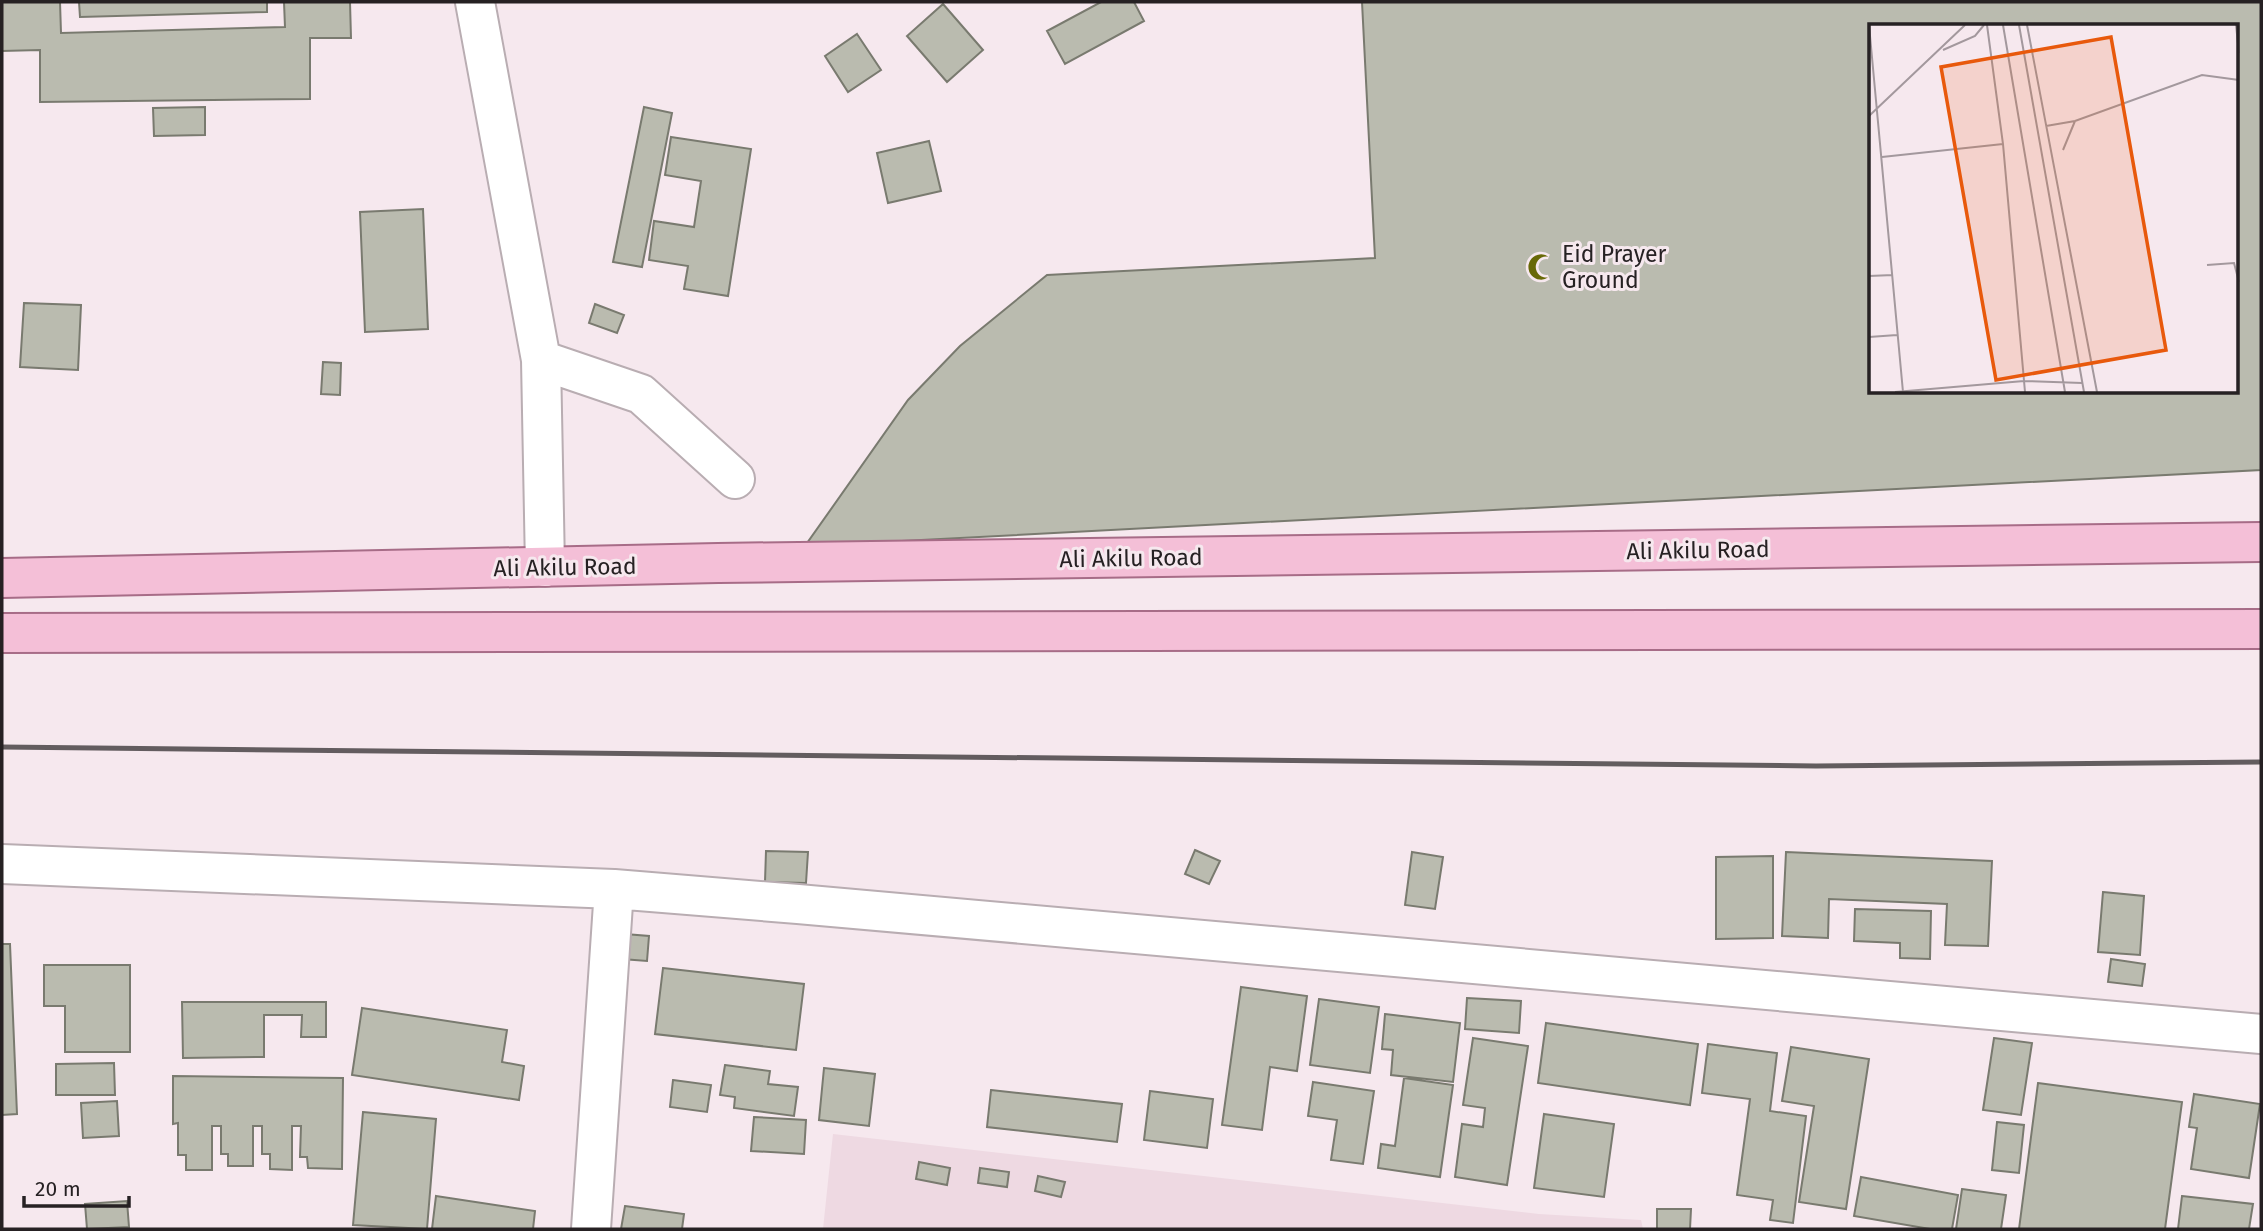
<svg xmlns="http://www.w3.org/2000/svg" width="2263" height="1231" font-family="'Fira Sans',sans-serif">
  <rect width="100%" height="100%" fill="#f6e8ee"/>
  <path fill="#eed9e2" d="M833,1134L1539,1214L1641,1220L1643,1229H823Z"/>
  <path fill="#babbaf" stroke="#797a6f" stroke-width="2" fill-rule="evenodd" d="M2,2H60L61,33L285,27L284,2H350L351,38H310V99L40,102V50L2,51Z
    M79,2H267V12L80,17Z
    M1101,2H1134L1144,21L1065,64L1047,31Z
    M1362,2H2261V470L805,546L908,400L960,346L1047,275L1375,258ZM1871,26H2237V392H1871Z
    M943,4L983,50L947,82L907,36Z
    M857,34L881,70L848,92L825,56Z
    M205,107V135L154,136L153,108Z
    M644,107L672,113L642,267L613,262Z
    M671,137L751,149L728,296L684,289L688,266L649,260L654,221L694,227L701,181L665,175Z
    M929,141L941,191L888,203L877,153Z
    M423,209L428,329L365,332L360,212Z
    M24,303L81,305L78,370L20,367Z
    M595,304L624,315L617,333L589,323Z
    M323,362L341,363L340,395L321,394Z
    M1195,850L1220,861L1209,884L1185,874Z
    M766,851L808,852L806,883L765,882Z
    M1412,852L1443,857L1435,909L1405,905Z
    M1786,852L1992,861L1988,946L1945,945L1947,904L1829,899L1828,938L1782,936Z
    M1773,856V938L1716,939V857Z
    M2103,892L2144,896L2140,955L2098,952Z
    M1855,909L1931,911L1930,959L1900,958V943L1854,941Z
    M625,934L649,936L647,961L622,959Z
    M2,944H10L17,1114L2,1115Z
    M2111,959L2145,964L2142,986L2108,982Z
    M44,965H130V1052H65V1006H44Z
    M663,968L804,984L796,1050L655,1034Z
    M1241,987L1307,996L1297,1071L1270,1067L1262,1130L1222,1125Z
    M1467,998L1521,1001L1519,1033L1465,1029Z
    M1319,999L1379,1007L1370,1073L1310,1065Z
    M182,1002H326V1037H301L302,1015H264V1057L183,1058Z
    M362,1008L507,1030L502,1062L524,1066L519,1100L352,1075Z
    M1385,1014L1460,1023L1453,1082L1391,1075L1393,1050L1382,1049Z
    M1546,1023L1698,1044L1690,1105L1538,1083Z
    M1473,1038L1528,1046L1507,1185L1455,1177L1462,1124L1483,1127L1485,1108L1463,1105Z
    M1994,1038L2032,1043L2021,1115L1983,1110Z
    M1708,1044L1777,1053L1770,1111L1806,1116L1793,1223L1770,1220L1773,1200L1737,1195L1750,1099L1702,1093Z
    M1791,1047L1869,1059L1846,1209L1799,1202L1814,1106L1782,1101Z
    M114,1063L115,1095H56V1064Z
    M725,1065L770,1071L768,1084L798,1087L794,1116L734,1108L735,1097L720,1095Z
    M824,1068L875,1074L869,1126L819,1120Z
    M173,1076L343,1078L342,1169L308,1168L307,1157H300L301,1126H292V1170L270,1169V1154H262V1126H253V1166H228V1154H221V1126H212V1170H186V1155H178V1123L173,1124Z
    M1404,1078L1453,1085L1440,1177L1378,1168L1381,1144L1395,1146Z
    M673,1080L711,1085L707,1112L670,1107Z
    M1313,1082L1374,1091L1363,1164L1331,1160L1337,1120L1308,1116Z
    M2038,1083L2182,1102L2165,1229H2019Z
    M991,1090L1122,1104L1117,1142L987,1127Z
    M1150,1091L1213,1099L1207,1148L1144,1140Z
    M2194,1094L2260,1104L2249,1178L2191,1169L2197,1128L2189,1127Z
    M117,1101L119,1136L83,1138L81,1103Z
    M363,1112L436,1119L427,1229L353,1225Z
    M1544,1114L1614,1124L1604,1197L1534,1188Z
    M754,1117L806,1120L804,1154L751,1151Z
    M1997,1122L2024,1125L2019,1173L1992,1170Z
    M919,1162L950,1168L947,1185L916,1179Z
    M980,1168L1009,1172L1007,1187L978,1183Z
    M1038,1176L1065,1182L1061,1197L1035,1191Z
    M1861,1177L1958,1195L1952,1229H1930L1854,1216Z
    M1962,1189L2006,1195L2001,1229H1956Z
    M436,1196L535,1211L533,1229H432Z
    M2182,1196L2253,1204L2249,1229H2178Z
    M127,1201L129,1227L87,1229L85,1204Z
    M625,1206L684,1214L682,1229H621Z
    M1657,1209H1691L1690,1229H1657Z"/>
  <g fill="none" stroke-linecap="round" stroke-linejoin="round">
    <defs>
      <path id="minor" d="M475,2L541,360L545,567
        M541,360L641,394L735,479
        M2,864L614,889L798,904L2261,1034
        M591,1229L614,889"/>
      <path id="major" d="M2,578L718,563L2261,542
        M2,633L2261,629"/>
    </defs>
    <use href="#minor" stroke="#b9adb2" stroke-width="42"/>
    <use href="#major" stroke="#a76c87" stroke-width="42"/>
    <use href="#minor" stroke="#fff" stroke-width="38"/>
    <use href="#major" stroke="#f4bfd7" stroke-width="38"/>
    <path stroke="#635c5f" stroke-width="5" d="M2,747L1816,766L2261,762"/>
  </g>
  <defs>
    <symbol id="mosque-bare" viewBox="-9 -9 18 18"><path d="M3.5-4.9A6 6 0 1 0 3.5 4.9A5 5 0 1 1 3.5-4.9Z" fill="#686907" stroke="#f6e8ee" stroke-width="2.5" paint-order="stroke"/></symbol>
  </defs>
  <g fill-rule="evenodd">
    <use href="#mosque-bare" x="1522" y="248" width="38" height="38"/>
  </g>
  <g text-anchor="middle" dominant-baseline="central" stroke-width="6" stroke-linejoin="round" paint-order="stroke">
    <g font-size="23" fill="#262123" stroke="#f6e8ee" text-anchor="start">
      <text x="1562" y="254">Eid Prayer<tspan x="1562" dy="26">Ground</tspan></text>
    </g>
    <g font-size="23" fill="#262123" stroke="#f6e8ee">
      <text transform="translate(1698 550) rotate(-1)">Ali Akilu Road</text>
      <text transform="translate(1131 558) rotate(-1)">Ali Akilu Road</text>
      <text transform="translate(565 567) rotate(-1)">Ali Akilu Road</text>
    </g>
  </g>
  <g transform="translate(1869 24)">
    <rect width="369" height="369" fill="#f6e8ee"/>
    <path fill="none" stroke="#a3989d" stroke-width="2" d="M0,1L34,368M118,1L134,120L156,368M134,1L196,368M150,1L215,368M158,1L228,368M367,1L370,29M74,26L106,12L115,1M0,92L96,1M177,102L206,97L333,51L370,56M194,126L206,97M13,133L134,120M338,241L365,239L370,258M0,252L24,251M0,313L28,311M26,368L155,357L213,359"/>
    <path fill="#e8590c" fill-opacity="0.15" stroke="#e8590c" stroke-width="3.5" d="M242,13L297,326L127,356L72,43Z"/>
    <rect width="369" height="369" fill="none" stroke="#262123" stroke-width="3.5"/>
  </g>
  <rect width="2263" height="1231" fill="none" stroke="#262123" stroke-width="7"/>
  <path d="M24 1196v10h105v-10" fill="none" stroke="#262123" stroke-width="3.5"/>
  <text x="35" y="1196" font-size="21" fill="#262123" stroke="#f6e8ee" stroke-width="5" paint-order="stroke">20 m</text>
</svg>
